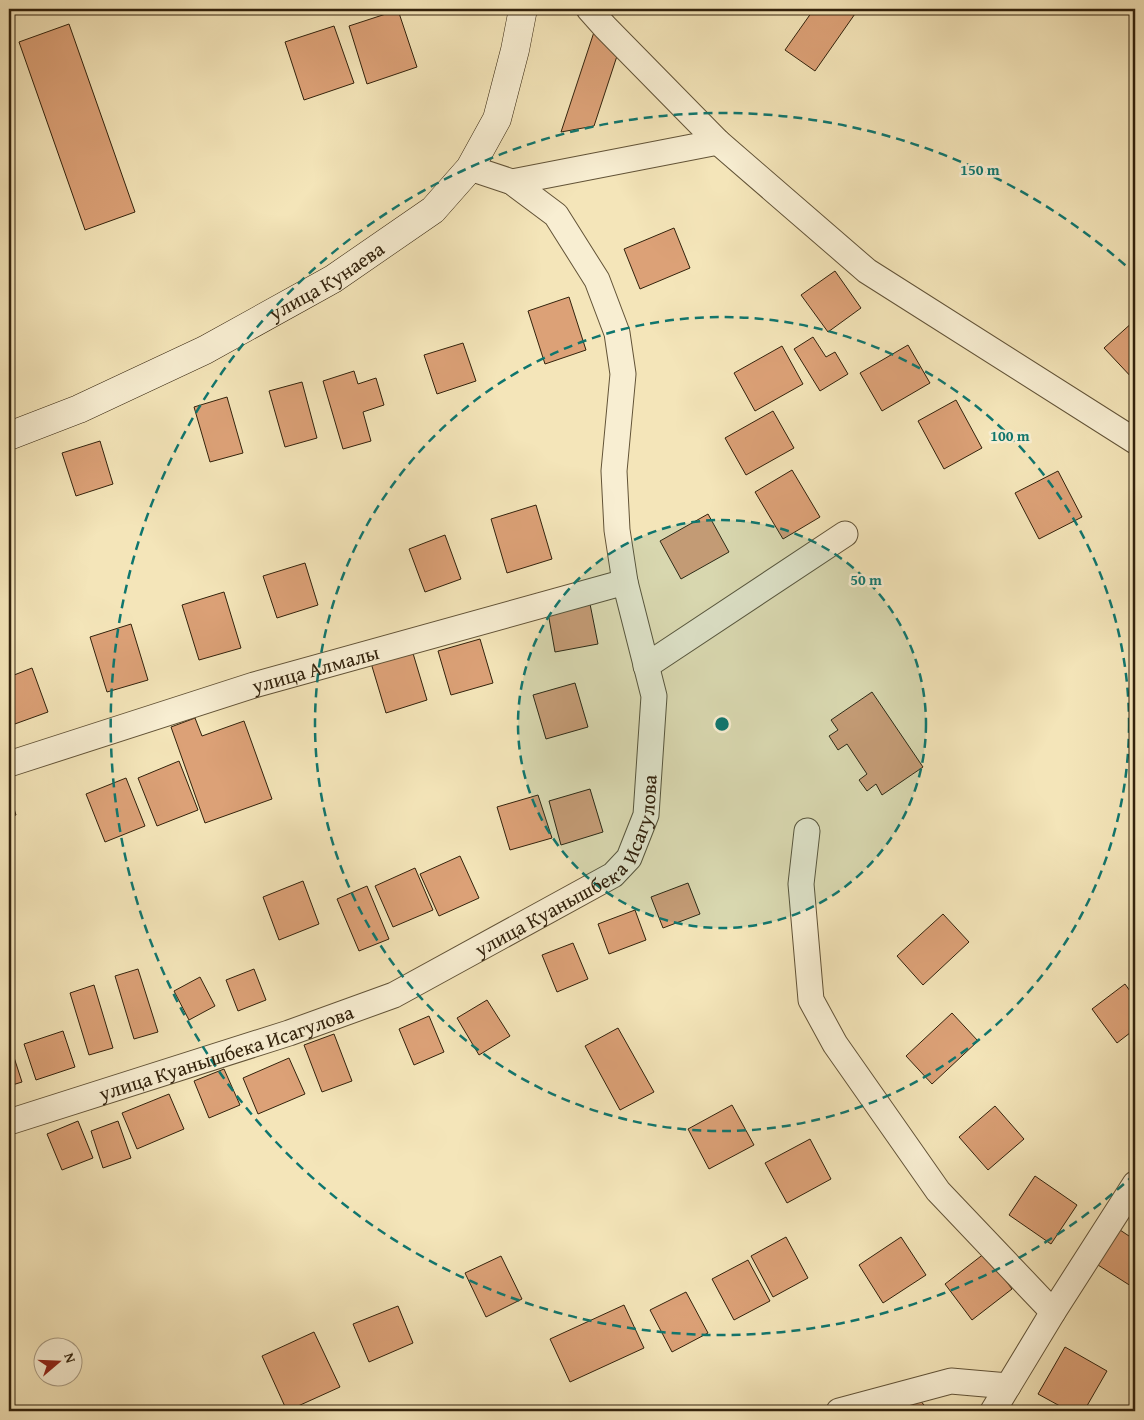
<svg xmlns="http://www.w3.org/2000/svg" width="1144" height="1420" font-family="'Gentium Book Plus',serif">
  <rect width="100%" height="100%" fill="#f4e5b9"/>
  <filter id="stains"><feTurbulence type="fractalNoise" baseFrequency=".004" numOctaves="4"/><feColorMatrix values="0 0 0 0 .2 0 0 0 0 .09 0 0 0 0 .02 0 0 0 .5 -.17"/></filter>
  <radialGradient id="worn" r=".72"><stop offset=".6" stop-color="#630" stop-opacity="0"/><stop offset="1" stop-color="#630" stop-opacity=".3"/></radialGradient>
  <path fill="#dca177" stroke="#32220c" d="M814,9H854L857,11L815,71L785,50Z
    M398,10L417,67L367,84L349,26Z
    M69,24L135,212L85,230L19,42Z
    M334,26L354,83L304,100L285,42Z
    M595,29L618,53L594,126L561,132Z
    M674,228L690,268L640,289L624,249Z
    M835,271L861,308L828,332L801,295Z
    M569,297L586,350L545,364L528,311Z
    M1134,321L1135,322V381L1104,348Z
    M813,337L826,357L835,352L848,374L820,391L794,349Z
    M463,343L476,381L437,394L424,355Z
    M908,345L930,383L882,411L860,373Z
    M782,346L803,384L755,411L734,373Z
    M354,371L358,384L376,378L384,405L363,412L371,441L343,449L323,381Z
    M302,382L317,438L285,447L269,391Z
    M227,397L243,453L210,462L194,407Z
    M956,400L982,448L944,469L918,421Z
    M773,411L794,448L746,475L725,438Z
    M100,441L113,484L76,496L62,453Z
    M792,470L820,517L783,539L755,492Z
    M1058,471L1082,517L1039,539L1015,493Z
    M536,505L552,559L507,573L491,519Z
    M708,514L729,552L681,579L660,541Z
    M445,535L461,579L425,592L409,549Z
    M305,563L318,605L277,618L263,576Z
    M224,592L241,648L199,660L182,605Z
    M589,599L598,644L555,652L547,607Z
    M131,624L148,680L107,692L90,637Z
    M480,639L493,683L451,695L438,651Z
    M412,650L427,700L386,713L371,663Z
    M32,668L48,712L12,725L9,716V677Z
    M575,683L588,727L546,739L533,695Z
    M872,692L923,767L882,795L876,784L867,791L859,780L867,774L847,744L838,750L829,736L838,730L831,720Z
    M195,718L202,736L244,721L272,799L205,823L171,727Z
    M179,761L198,810L157,826L138,778Z
    M126,778L145,826L105,842L86,794Z
    M590,789L603,832L561,845L549,801Z
    M9,793L16,815L9,817Z
    M538,795L552,838L510,850L497,807Z
    M460,856L479,898L439,916L420,874Z
    M415,868L433,910L393,927L375,886Z
    M303,881L319,924L279,940L263,897Z
    M688,883L700,914L663,928L651,897Z
    M367,886L389,939L359,951L337,899Z
    M635,910L646,940L609,954L598,924Z
    M943,914L969,942L923,985L897,956Z
    M573,943L588,979L557,992L542,955Z
    M138,969L158,1032L134,1039L115,976Z
    M254,969L266,1000L238,1011L226,980Z
    M200,977L215,1006L189,1020L174,991Z
    M1125,984L1135,998V1029L1117,1043L1092,1009Z
    M94,985L113,1048L89,1055L70,993Z
    M487,1000L510,1036L479,1055L457,1018Z
    M952,1013L978,1041L932,1084L906,1056Z
    M429,1016L444,1052L414,1065L399,1029Z
    M618,1028L654,1092L620,1110L585,1046Z
    M63,1031L75,1067L36,1080L24,1044Z
    M334,1034L352,1081L322,1092L304,1045Z
    M10,1045L22,1082L9,1086V1046Z
    M289,1058L305,1094L258,1114L243,1078Z
    M224,1069L240,1105L209,1118L194,1081Z
    M169,1094L184,1129L137,1149L122,1113Z
    M732,1105L754,1145L709,1169L688,1129Z
    M995,1106L1024,1139L988,1170L959,1137Z
    M78,1121L93,1158L62,1170L47,1134Z
    M118,1121L131,1158L103,1168L91,1131Z
    M810,1139L831,1179L787,1203L765,1163Z
    M1035,1176L1077,1205L1051,1244L1009,1215Z
    M1120,1230L1135,1240L1134,1288L1098,1265Z
    M786,1237L808,1278L773,1297L751,1256Z
    M901,1237L926,1275L883,1303L859,1265Z
    M985,1253L1012,1289L972,1320L945,1284Z
    M501,1256L522,1299L486,1317L465,1273Z
    M748,1260L770,1301L734,1320L712,1279Z
    M686,1292L708,1333L672,1352L650,1310Z
    M624,1305L644,1348L570,1382L550,1339Z
    M398,1306L413,1343L369,1362L353,1324Z
    M314,1332L340,1387L287,1411L262,1356Z
    M1065,1347L1107,1371L1084,1411H1069L1038,1394Z
    M914,1393L929,1411H892Z"/>
  <g fill="none" stroke-linecap="round" stroke-linejoin="round">
    <defs>
      <g id="street">
        <path d="M589,9L605,27L718,142L867,271L1135,441"/>
        <path d="M512,182L718,142"/>
        <path d="M646,666L845,534"/>
        <path id="s1" d="M9,764L254,685L625,582"/>
        <path d="M807,831L801,884L811,1000L835,1044L938,1191L1053,1312"/>
        <path id="s2" d="M9,1122L289,1033L394,995L613,875L629,858L646,815L654,696L625,582L617,530L614,471L623,374L617,333L597,280L556,215L512,182L470,168"/>
        <path d="M839,1411L951,1381L1008,1386"/>
        <path d="M993,1411L1053,1312L1135,1184"/>
      </g>
      <g id="secondary">
        <path id="s3" d="M9,436L79,409L205,350L333,279L433,210L470,168L497,119L515,50L523,9"/>
      </g>
    </defs>
    <use href="#street" stroke="#625337" stroke-width="27"/>
    <use href="#secondary" stroke="#32220c" stroke-width="29"/>
    <use href="#street" stroke="#f8eed2" stroke-width="25"/>
    <use href="#secondary" stroke="#f8eed2" stroke-width="28"/>
  </g>
  <circle cx="722" cy="724" r="204" fill="#0f766e" fill-opacity=".12"/>
  <g fill="none" stroke="#0f766e" stroke-width="2.5" stroke-dasharray="9 6">
    <circle cx="722" cy="724" r="204"/>
    <circle cx="722" cy="724" r="407"/>
    <path d="M1135 1174A611 611 0 1 1 1135 274"/>
  </g>
  <g text-anchor="middle" dominant-baseline="central" stroke-width="5" stroke-linejoin="round" paint-order="stroke">
    <g font-size="20" fill="#32220c" stroke="#f8eed2">
      <text stroke="none"><textPath href="#s3" startOffset="354">улица Кунаева</textPath></text>
      <text stroke="none"><textPath href="#s1" startOffset="321">улица Алмалы</textPath></text>
      <text stroke="none"><textPath href="#s2" startOffset="632">улица Куанышбека Исагулова</textPath></text>
      <text stroke="none"><textPath href="#s2" startOffset="228">улица Куанышбека Исагулова</textPath></text>
    </g>
  </g>
  <circle cx="722" cy="724" r="8" fill="#0f766e" stroke="#f8eed2" stroke-width="2.5"/>
  <g font-size="15" text-anchor="middle" font-weight="bold" fill="#0f766e" stroke="#f8eed2" stroke-width="5" stroke-linejoin="round" paint-order="stroke">
    <text x="980" y="175">150 m</text>
    <text x="1010" y="441">100 m</text>
    <text x="866" y="585">50 m</text>
  </g>
  <rect width="1144" height="1420" fill="none" stroke="#f4e5b9" stroke-width="30"/>
  <rect x="10" y="10" width="1124" height="1400" fill="none" stroke="#32220c" stroke-width="2.5"/>
  <rect x="15" y="15" width="1114" height="1390" fill="none" stroke="#32220c"/>
  <g transform="translate(58 1362) rotate(71)"><circle r="24" fill="#f8eed2" stroke="#a99c83"/>
  <path d="M0-4L9 19L0 12L-9 19Z" fill="#8f2418"/>
  <text y="-8" font-size="14" font-weight="bold" text-anchor="middle" fill="#32220c">N</text>
  </g>
  <rect width="100%" height="100%" filter="url(#stains)"/>
  <rect width="100%" height="100%" fill="url(#worn)"/>
</svg>
